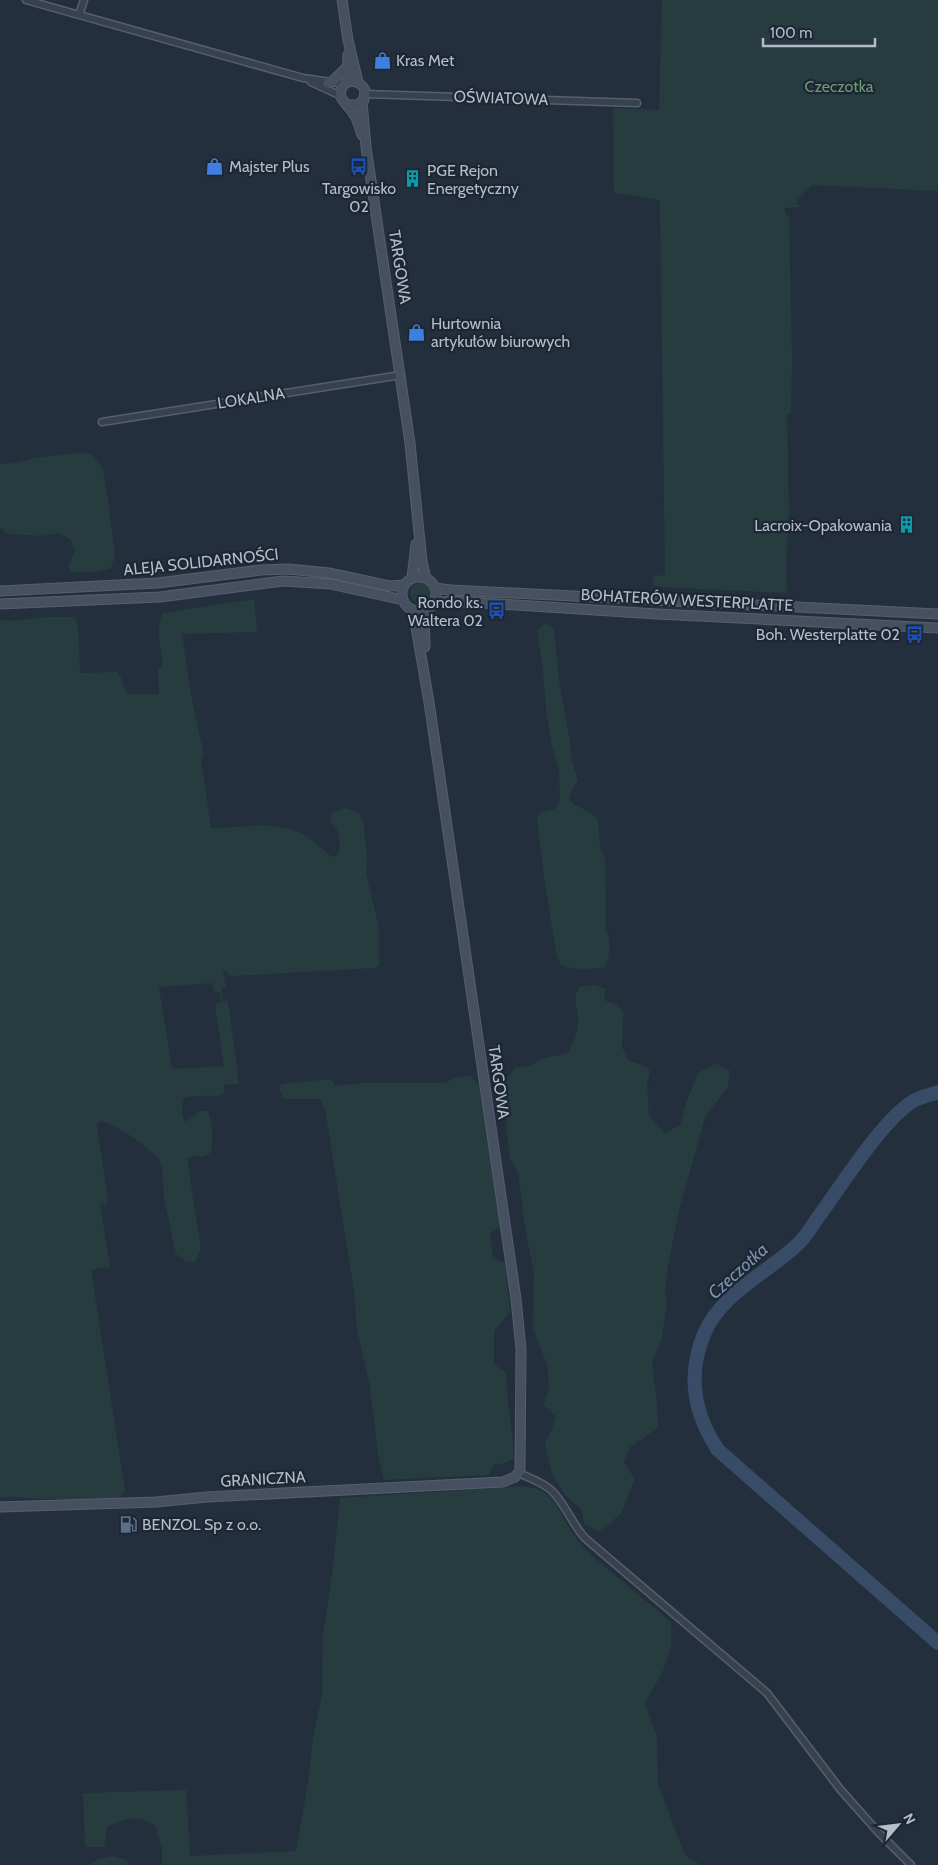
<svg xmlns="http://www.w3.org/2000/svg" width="938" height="1865" font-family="Cabin,sans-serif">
  <rect width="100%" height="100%" fill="#242f3e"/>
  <path fill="#263c3f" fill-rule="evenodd" d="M662,0H938V191L812,185L797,200V204L803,207L785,208V213L789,217L792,358L791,413L787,414L789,511L786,566L787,593L659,587L653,586V576L665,575L660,200L614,193L613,108L659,110Z
    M76,453L90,454L102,466L106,487L115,555L111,568L96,572H71L68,567L75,551L70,539L58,533L42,536L8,534L0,528V464L15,463L35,458Z
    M410 593a10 10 0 1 1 20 0a10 10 0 1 1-20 0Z
    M254,599L257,632L182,634L191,695L204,756L201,760L211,828C244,828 278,819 308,837C317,843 324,852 333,857L339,854C340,842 341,831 331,823V813L345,808L358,812L363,821L367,858L366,873L379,928V965L374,968L232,976L223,970L226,987L221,988L223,1001H228L239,1084L223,1085L225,1090L222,1095C209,1097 197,1094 184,1098C182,1107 180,1115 186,1122L199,1111H208C213,1125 213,1138 211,1152L205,1157L192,1156L187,1159L201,1249L195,1262H186L176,1254L164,1198L162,1169L159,1158L134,1138L113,1125L100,1121L97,1125L108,1201L105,1205L100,1203L110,1267L91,1270L125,1490L119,1498L85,1500L0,1497V619L15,621L45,617H75L78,627L80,673L117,672C124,679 122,688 128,694H159L158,669L162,666L163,661C160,644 155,629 163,613ZM212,983L213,991L220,993L221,1001L215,1005L224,1066L172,1069L159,987Z
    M546,623L554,629L559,681L570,742L572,762L578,780L573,788L569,798L574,805L588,811L598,819L600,847L605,860L606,930C612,943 610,954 605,967C591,969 573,971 560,964L556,952L544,877L537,818L542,812L555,809L560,800L559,771L551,741L546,709L543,670L537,630Z
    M595,985L606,989L604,1000L617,1005L623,1011L622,1047L628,1060L645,1066L650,1071L647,1085L649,1116L665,1133L680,1125L686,1103L698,1073L716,1063L730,1071L728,1086L705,1117L679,1211L668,1265L665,1292L667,1302L662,1337L652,1364L657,1402L658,1428L629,1448L624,1463L635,1479L622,1512L601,1532L585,1525L581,1509L565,1495L552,1474L545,1444L553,1426L556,1416L543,1405L549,1390L548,1367L533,1328L534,1273L526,1233L518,1172L510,1158L507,1133L505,1081L515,1068L531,1066L542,1059L568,1053C574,1042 579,1031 578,1018C578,1002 571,1006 579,987Z
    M471,1076L479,1086L500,1226L490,1234L493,1258L505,1263L510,1312L494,1331V1364L506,1373C507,1402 512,1429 514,1458L505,1463L494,1465L489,1475L384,1480L378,1454L370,1386L357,1330L354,1291L326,1115L321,1099H284L279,1090L281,1084L331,1079L335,1086L364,1083H444L458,1077Z
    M525,1486C558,1492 557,1511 574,1535C587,1553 604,1566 621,1580C638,1594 654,1608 671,1622V1647L663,1671L645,1703L657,1737L658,1784L685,1855L701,1865H162V1849L155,1825C136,1815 125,1818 107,1827L104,1847H85L83,1793L186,1790L190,1856L296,1851L308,1783L313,1738L322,1694L323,1636L332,1575L340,1498Z
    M113,1856L125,1859L130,1865H89L98,1859Z"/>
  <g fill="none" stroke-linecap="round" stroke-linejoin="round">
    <path stroke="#394c67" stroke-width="14" d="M938,1092C930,1095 920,1097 913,1101C881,1122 843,1183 819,1216C813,1224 807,1235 799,1243C768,1273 721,1293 704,1334C687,1375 694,1414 718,1450L938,1643"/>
    <defs>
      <path id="street" d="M26,0L303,78L345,84
        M79,15L84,0
        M311,82L341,96
        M365,94L637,103
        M102,422L401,375
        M519,1473C529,1478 542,1482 551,1490C566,1504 572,1525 586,1539L767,1693L840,1789L878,1832L911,1865"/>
      <path id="secondary" d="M342,0L348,40L358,82
        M328,83L333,81L348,66
        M347,83L348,55
        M362,102L366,147L410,443L422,562L426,578
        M348,105H357L364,100L365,90C360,80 345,77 341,90C338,100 349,105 353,113C358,119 359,127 362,135
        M402 594a17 17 0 1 1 34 0a17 17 0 1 1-34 0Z
        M412,578L416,544
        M435,588L451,590L938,614
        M0,591L158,583L261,570L288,569L329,573L389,586L404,585
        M434,603L451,601L657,614L938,628
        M0,604L160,597L283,581L330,584L403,600
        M424,611L425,647
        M0,1507L156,1502L207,1497L503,1482L515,1477L520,1471L521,1349L516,1299L429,702L413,610"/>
    </defs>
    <use href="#street" stroke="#565f6c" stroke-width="9"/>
    <use href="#secondary" stroke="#565f6c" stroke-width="11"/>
    <use href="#street" stroke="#38414e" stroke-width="6"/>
    <use href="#secondary" stroke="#465061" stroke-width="9"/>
  </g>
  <defs>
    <symbol id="shop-bare" viewBox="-9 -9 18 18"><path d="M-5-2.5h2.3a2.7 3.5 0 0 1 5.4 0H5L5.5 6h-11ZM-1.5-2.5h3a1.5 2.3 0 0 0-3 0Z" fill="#3f7fe0" stroke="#1d2633" stroke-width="2.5" paint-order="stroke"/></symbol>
    <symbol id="bus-bare" viewBox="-9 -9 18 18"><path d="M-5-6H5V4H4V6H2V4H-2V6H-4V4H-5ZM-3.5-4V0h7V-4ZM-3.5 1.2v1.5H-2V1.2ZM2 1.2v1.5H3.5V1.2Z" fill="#1a4fb4" stroke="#1d2633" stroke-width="2.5" paint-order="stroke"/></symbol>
    <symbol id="building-bare" viewBox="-9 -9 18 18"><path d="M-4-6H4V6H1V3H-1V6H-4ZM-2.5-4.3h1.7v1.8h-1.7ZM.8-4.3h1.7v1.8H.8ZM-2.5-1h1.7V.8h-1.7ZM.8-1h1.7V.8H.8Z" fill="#0f9aa8" stroke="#1d2633" stroke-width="2.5" paint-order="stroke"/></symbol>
    <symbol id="fuel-bare" viewBox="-9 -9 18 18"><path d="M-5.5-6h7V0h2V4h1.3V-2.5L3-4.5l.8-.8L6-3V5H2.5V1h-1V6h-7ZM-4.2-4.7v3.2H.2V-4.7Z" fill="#5c6f8a" stroke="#1d2633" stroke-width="2.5" paint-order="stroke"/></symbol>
  </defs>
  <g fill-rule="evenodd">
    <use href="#shop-bare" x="370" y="48" width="25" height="25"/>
    <use href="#shop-bare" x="202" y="154" width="25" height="25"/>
    <use href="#bus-bare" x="346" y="154" width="25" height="25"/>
    <use href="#building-bare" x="400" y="166" width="25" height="25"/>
    <use href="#shop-bare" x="404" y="320" width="25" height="25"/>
    <use href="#building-bare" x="894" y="512" width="25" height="25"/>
    <use href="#bus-bare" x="484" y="598" width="25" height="25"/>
    <use href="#bus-bare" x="902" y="622" width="25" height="25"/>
    <use href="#fuel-bare" x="116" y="1512" width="25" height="25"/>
  </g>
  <g text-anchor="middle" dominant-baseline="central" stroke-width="4.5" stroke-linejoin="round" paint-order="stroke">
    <g font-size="16" fill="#b4bcc9" stroke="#1d2633" text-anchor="start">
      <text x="396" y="60">Kras Met</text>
      <text x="229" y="166">Majster Plus</text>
      <text x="427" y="170">PGE Rejon<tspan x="427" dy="18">Energetyczny</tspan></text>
      <text x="359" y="188" text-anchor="middle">Targowisko<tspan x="359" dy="18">02</tspan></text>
      <text x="431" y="323">Hurtownia<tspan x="431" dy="18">artykułów biurowych</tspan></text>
      <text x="892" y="525" text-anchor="end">Lacroix-Opakowania</text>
      <text x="483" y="602" text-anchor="end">Rondo ks.<tspan x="483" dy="18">Waltera 02</tspan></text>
      <text x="900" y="634" text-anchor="end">Boh. Westerplatte 02</text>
      <text x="142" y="1524">BENZOL Sp z o.o.</text>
    </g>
    <g font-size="16" fill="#6b9a76" stroke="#1d2633">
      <text x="839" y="86">Czeczotka</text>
    </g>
    <g font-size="16" fill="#b4bcc9" stroke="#1d2633">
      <text transform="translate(501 98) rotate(2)">OŚWIATOWA</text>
      <text transform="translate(400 267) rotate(81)">TARGOWA</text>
      <text transform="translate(251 398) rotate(-9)">LOKALNA</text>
      <text transform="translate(201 562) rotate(-6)">ALEJA SOLIDARNOŚCI</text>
      <text transform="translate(687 600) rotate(3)">BOHATERÓW WESTERPLATTE</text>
      <text transform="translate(499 1082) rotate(82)">TARGOWA</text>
      <text transform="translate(263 1479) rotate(-3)">GRANICZNA</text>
    </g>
    <g font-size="18" font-style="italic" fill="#7c92b1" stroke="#1d2633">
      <text transform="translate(738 1271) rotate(-42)">Czeczotka</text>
    </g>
  </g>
  <g transform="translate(898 1825) rotate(62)" stroke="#1d2633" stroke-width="4" paint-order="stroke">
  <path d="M0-4L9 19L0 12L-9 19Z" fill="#b4bcc9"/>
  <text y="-8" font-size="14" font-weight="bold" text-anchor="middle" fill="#b4bcc9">N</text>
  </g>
  <path d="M763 38v8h112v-8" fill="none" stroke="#b4bcc9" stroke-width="2.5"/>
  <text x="770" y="38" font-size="15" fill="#b4bcc9" stroke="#1d2633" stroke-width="4" paint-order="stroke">100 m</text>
</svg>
